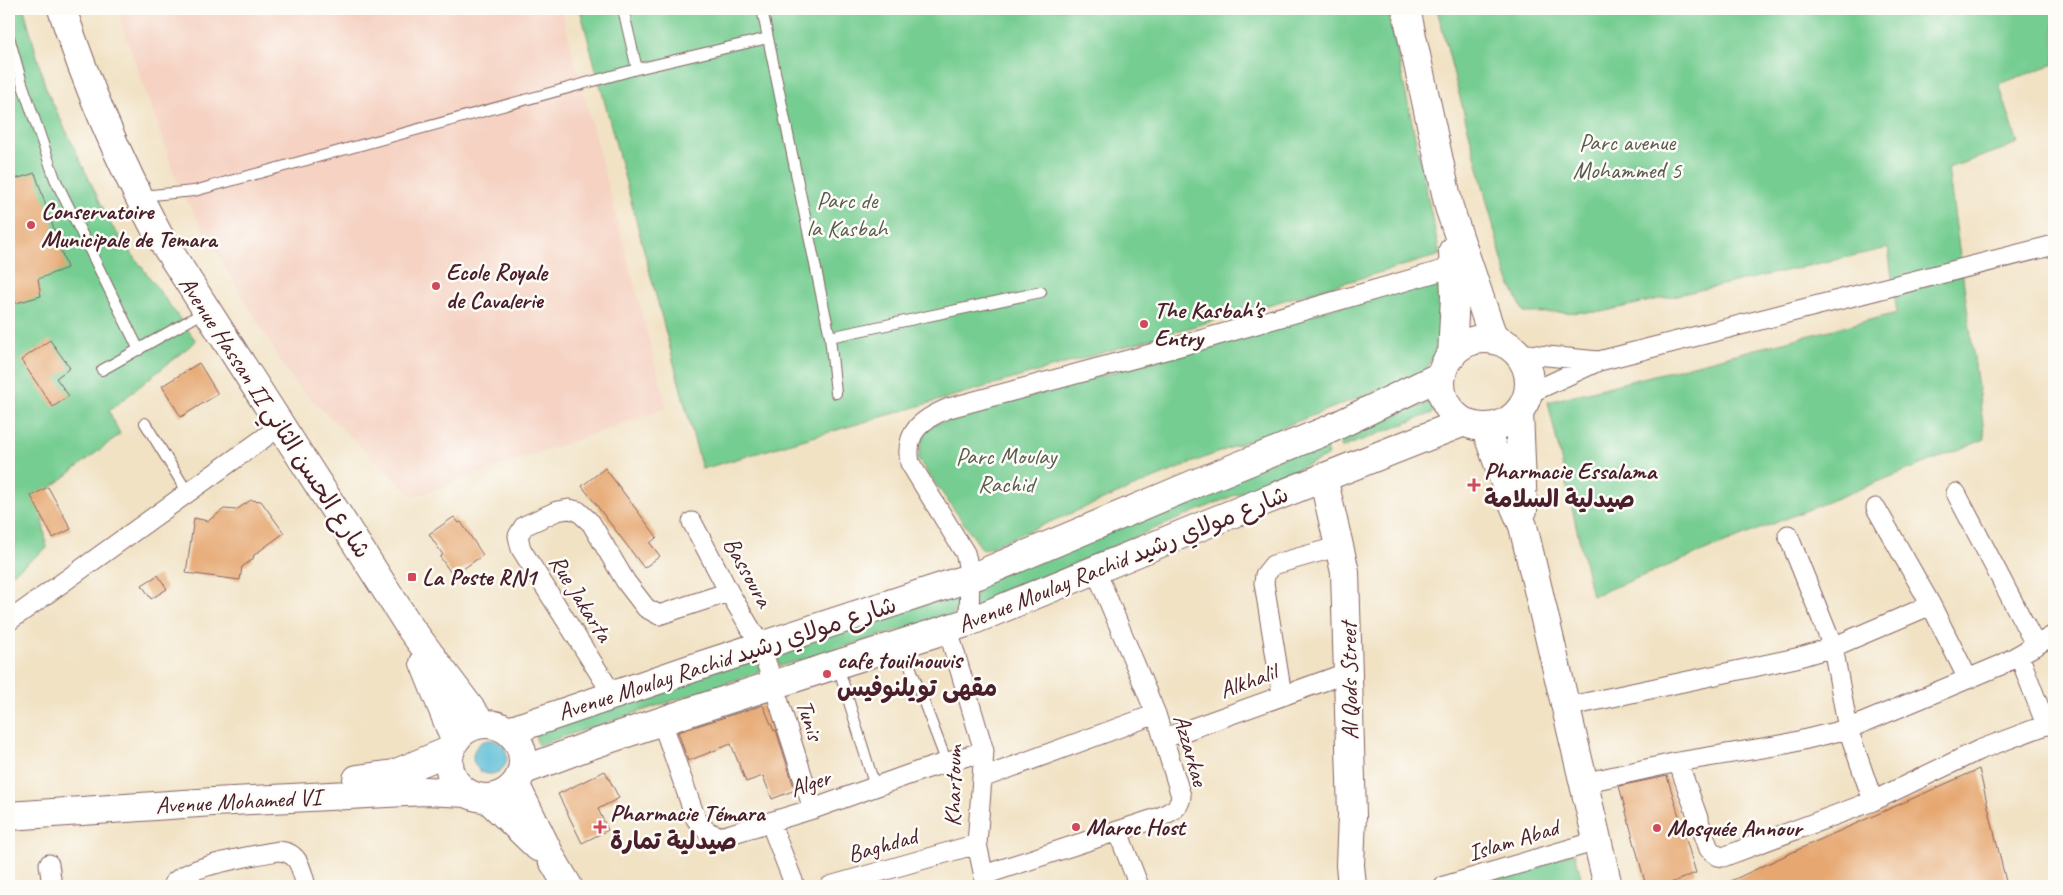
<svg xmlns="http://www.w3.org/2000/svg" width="2063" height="895" font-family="Caveat,'Playpen Sans Arabic',sans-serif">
  <rect width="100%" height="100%" fill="#fdfcf7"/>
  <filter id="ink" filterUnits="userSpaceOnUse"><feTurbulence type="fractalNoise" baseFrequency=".02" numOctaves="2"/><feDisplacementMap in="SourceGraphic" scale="10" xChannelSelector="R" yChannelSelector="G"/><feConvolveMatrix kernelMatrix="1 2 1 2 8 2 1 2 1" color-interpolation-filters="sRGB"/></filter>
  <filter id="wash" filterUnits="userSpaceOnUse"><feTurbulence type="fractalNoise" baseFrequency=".0096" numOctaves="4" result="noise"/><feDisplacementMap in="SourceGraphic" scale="20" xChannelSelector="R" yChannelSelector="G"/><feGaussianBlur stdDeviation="1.12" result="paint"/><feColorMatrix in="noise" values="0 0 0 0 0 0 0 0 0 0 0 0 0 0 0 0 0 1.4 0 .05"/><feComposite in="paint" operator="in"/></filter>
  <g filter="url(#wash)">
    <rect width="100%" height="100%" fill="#f1e2c4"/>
    <path fill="#f5d2c2" d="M117,9H561L667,408L414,497L293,382L180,190Z"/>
    <path fill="#76cd92" stroke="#60765e" d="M9,9H24L46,89L111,225L196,341L109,411L120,434L39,497L47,548L9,576Z
      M580,9H1388L1440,255L702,469Z
      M1437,9H2054V64L1999,84L2018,144L1948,168L1985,439L1592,596L1548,402L1897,313L1888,248L1601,312L1524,313L1506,275Z
      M1447,275L1451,327L1424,372L1191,463L983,550L918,459L925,427Z
      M1433,402L1435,412L1341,448V432Z
      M1324,440L1328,456L1099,552L974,610L977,584Z
      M958,594L957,613L780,666L775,650Z
      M756,654L760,672L538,745L533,728Z
      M1575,853L1583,886H1467Z"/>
    <path fill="#57bbd5" stroke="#506d80" d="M473 757a17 17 0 1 1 34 0a17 17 0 1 1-34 0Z"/>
    <g id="blocks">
      <path fill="#e6a771" d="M35,173L67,268L38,279L41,296L9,305V181Z
        M50,340L70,368L56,378L69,396L53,407L21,360Z
        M199,363L218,394L181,417L162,386Z
        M605,468L657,537L650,543L660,556L644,568L582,486Z
        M48,487L71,529L53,538L31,496Z
        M251,500L261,501L284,533L254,555L253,559L242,567L240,580L186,573L194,518L208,521L224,509L236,510Z
        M454,517L459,523L461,522L483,555L453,576L440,557L443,555L429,534Z
        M158,575L167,589L151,599L142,585Z
        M763,705L774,731L776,730L795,790L772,799L763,776L746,782L731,744L688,761L678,732Z
        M1979,769L2007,886H1720L1808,845Z
        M605,771L619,798L598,809L608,830L582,843L558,794Z
        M1667,776L1696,873L1663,886H1646L1619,786Z"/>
    </g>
  </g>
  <g filter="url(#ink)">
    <use href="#blocks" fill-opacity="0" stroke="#846361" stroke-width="1"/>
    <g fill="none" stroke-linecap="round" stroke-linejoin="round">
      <defs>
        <path id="lane" d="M623,9L637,69
          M762,9L830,337L836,393
          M9,37L22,83L55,179L139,350
          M141,196L194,191L637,69L768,38
          M830,337L1041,292
          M102,370L206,311
          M145,423L188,493
          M902,645L947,763
          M838,666L875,787"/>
        <path id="street" d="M1517,353L1598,361
          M1528,394L1599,361L2054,245
          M1956,493L2036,646
          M1876,508L1931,605L1968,679
          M692,522L729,592L761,646L813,809
          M1788,535L1833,647L1848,729L1873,801
          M9,621L282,425
          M969,622C969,599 972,575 965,553L910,463C904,432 922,419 949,408L1180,346L1454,267
          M948,630L984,751L977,844L986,886
          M2019,655L2046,725
          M613,695L521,549L518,536L524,526L557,511L569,509L578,511L591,523L626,582L646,608L659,615L729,592
          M1282,695L1264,583L1265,575L1273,565L1340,546
          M1566,707L1796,658L1833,647L1931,605
          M662,722L696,819C704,830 711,836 724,836L813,809L919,771L984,751
          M1165,738L1349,672
          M1678,762L1709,849L1718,856L1723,857L1873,801L1979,750L2054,722
          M982,778L1156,714
          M1583,783L1678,762L1786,744L1848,729L2001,665L2054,635
          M770,822L795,886
          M1118,832L1139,886
          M49,864L52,886
          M984,875L1160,817C1170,812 1180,809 1181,796L1156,714L1096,571
          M172,886C180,867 256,855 278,851C299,852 301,868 306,886
          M830,886L977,844
          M1444,886L1597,841"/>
        <path id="secondary" d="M1406,9L1449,207L1494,340
          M1441 383a44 44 0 1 1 88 0a44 44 0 1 1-88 0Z
          M1452,355L1455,296L1453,251
          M1519,412L1523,510
          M1485,427L1508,491L1523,526L1608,886
          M1323,477L1345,572L1352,815L1350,865L1352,886
          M509,731L690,669L978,575L1199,482L1328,430L1442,375
          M522,771L588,746L695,710L969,622L1214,521L1464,422"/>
        <path id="primary" d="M62,9C87,86 120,162 158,234L411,629L482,724
          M424,663L455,740
          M449 761a37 37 0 1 1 74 0a37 37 0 1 1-74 0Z
          M357,779L394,774L451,750
          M515,784L552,859L568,886
          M487,798L538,847
          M9,816L213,802L425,791L467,793"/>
      </defs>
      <use href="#lane" stroke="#846361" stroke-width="12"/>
      <use href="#street" stroke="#846361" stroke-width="21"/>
      <use href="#secondary" stroke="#846361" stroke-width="30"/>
      <use href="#primary" stroke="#846361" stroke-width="30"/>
      <use href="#lane" stroke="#fff" stroke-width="10"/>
      <use href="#street" stroke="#fff" stroke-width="19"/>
      <use href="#secondary" stroke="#fff" stroke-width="28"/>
      <use href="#primary" stroke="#fff" stroke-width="28"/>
    </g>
  </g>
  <g fill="#d1495b" stroke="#fdfcf7" stroke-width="2">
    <circle cx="31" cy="225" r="5"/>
    <circle cx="436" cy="286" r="5"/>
    <circle cx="1144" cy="324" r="5"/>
    <path d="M1471.5 477.5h5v5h5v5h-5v5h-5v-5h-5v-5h5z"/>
    <rect x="407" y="572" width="10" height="10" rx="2.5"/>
    <circle cx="827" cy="674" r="5"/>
    <path d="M597.5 819.5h5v5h5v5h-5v5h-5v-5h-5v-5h5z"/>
    <circle cx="1076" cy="827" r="5"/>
    <circle cx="1657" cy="828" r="5"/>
  </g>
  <g text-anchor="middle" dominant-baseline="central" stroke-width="5" stroke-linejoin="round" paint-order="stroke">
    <g font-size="24" fill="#595c4f" stroke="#fdfcf7">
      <text x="1627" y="142">Parc avenue<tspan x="1627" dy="28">Mohammed 5</tspan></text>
      <text x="847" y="200">Parc de<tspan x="847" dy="28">la Kasbah</tspan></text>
      <text x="1006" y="456">Parc Moulay<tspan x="1006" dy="28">Rachid</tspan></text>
    </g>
    <g font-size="24" font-weight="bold" fill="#4a1f2b" stroke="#fdfcf7" text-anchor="start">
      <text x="41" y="211">Conservatoire<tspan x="41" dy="28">Municipale de Temara</tspan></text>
      <text x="446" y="272">Ecole Royale<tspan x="446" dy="28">de Cavalerie</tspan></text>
      <text x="1154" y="310">The Kasbah's<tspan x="1154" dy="28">Entry</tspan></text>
      <text x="1484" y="471">Pharmacie Essalama<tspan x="1484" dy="28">صيدلية السلامة</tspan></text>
      <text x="422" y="577">La Poste RN1</text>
      <text x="837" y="660">cafe touilnouvis<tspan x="837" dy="28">مقهى تويلنوفيس</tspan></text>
      <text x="610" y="813">Pharmacie Témara<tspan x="610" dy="28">صيدلية تمارة</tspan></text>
      <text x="1086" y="827">Maroc Host</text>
      <text x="1667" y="828">Mosquée Annour</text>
    </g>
    <g font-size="24" fill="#4a1f2b" stroke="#fdfcf7">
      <text transform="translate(275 417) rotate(57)">Avenue Hassan II شارع الحسن الثاني</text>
      <text transform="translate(1123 559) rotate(-22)">Avenue Moulay Rachid شارع مولاي رشيد</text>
      <text transform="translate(748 572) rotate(61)">Bassoura</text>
      <text transform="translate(581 598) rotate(58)">Rue Jakarta</text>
      <text transform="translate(727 658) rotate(-18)">Avenue Moulay Rachid شارع مولاي رشيد</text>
      <text transform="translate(1248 681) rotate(-20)">Alkhalil</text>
      <text transform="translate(1349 681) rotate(-91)">Al Qods Street</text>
      <text transform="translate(810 720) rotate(72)">Tunis</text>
      <text transform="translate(1191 750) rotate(74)">Azzarkae</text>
      <text transform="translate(810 783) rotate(-19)">Alger</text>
      <text transform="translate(953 786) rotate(-89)">Khartoum</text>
      <text transform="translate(238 801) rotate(-3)">Avenue Mohamed VI</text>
      <text transform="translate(1513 840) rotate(-17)">Islam Abad</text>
      <text transform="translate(882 845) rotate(-16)">Baghdad</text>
    </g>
  </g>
  <rect width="2063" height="895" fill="none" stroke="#fdfcf7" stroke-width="30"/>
</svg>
